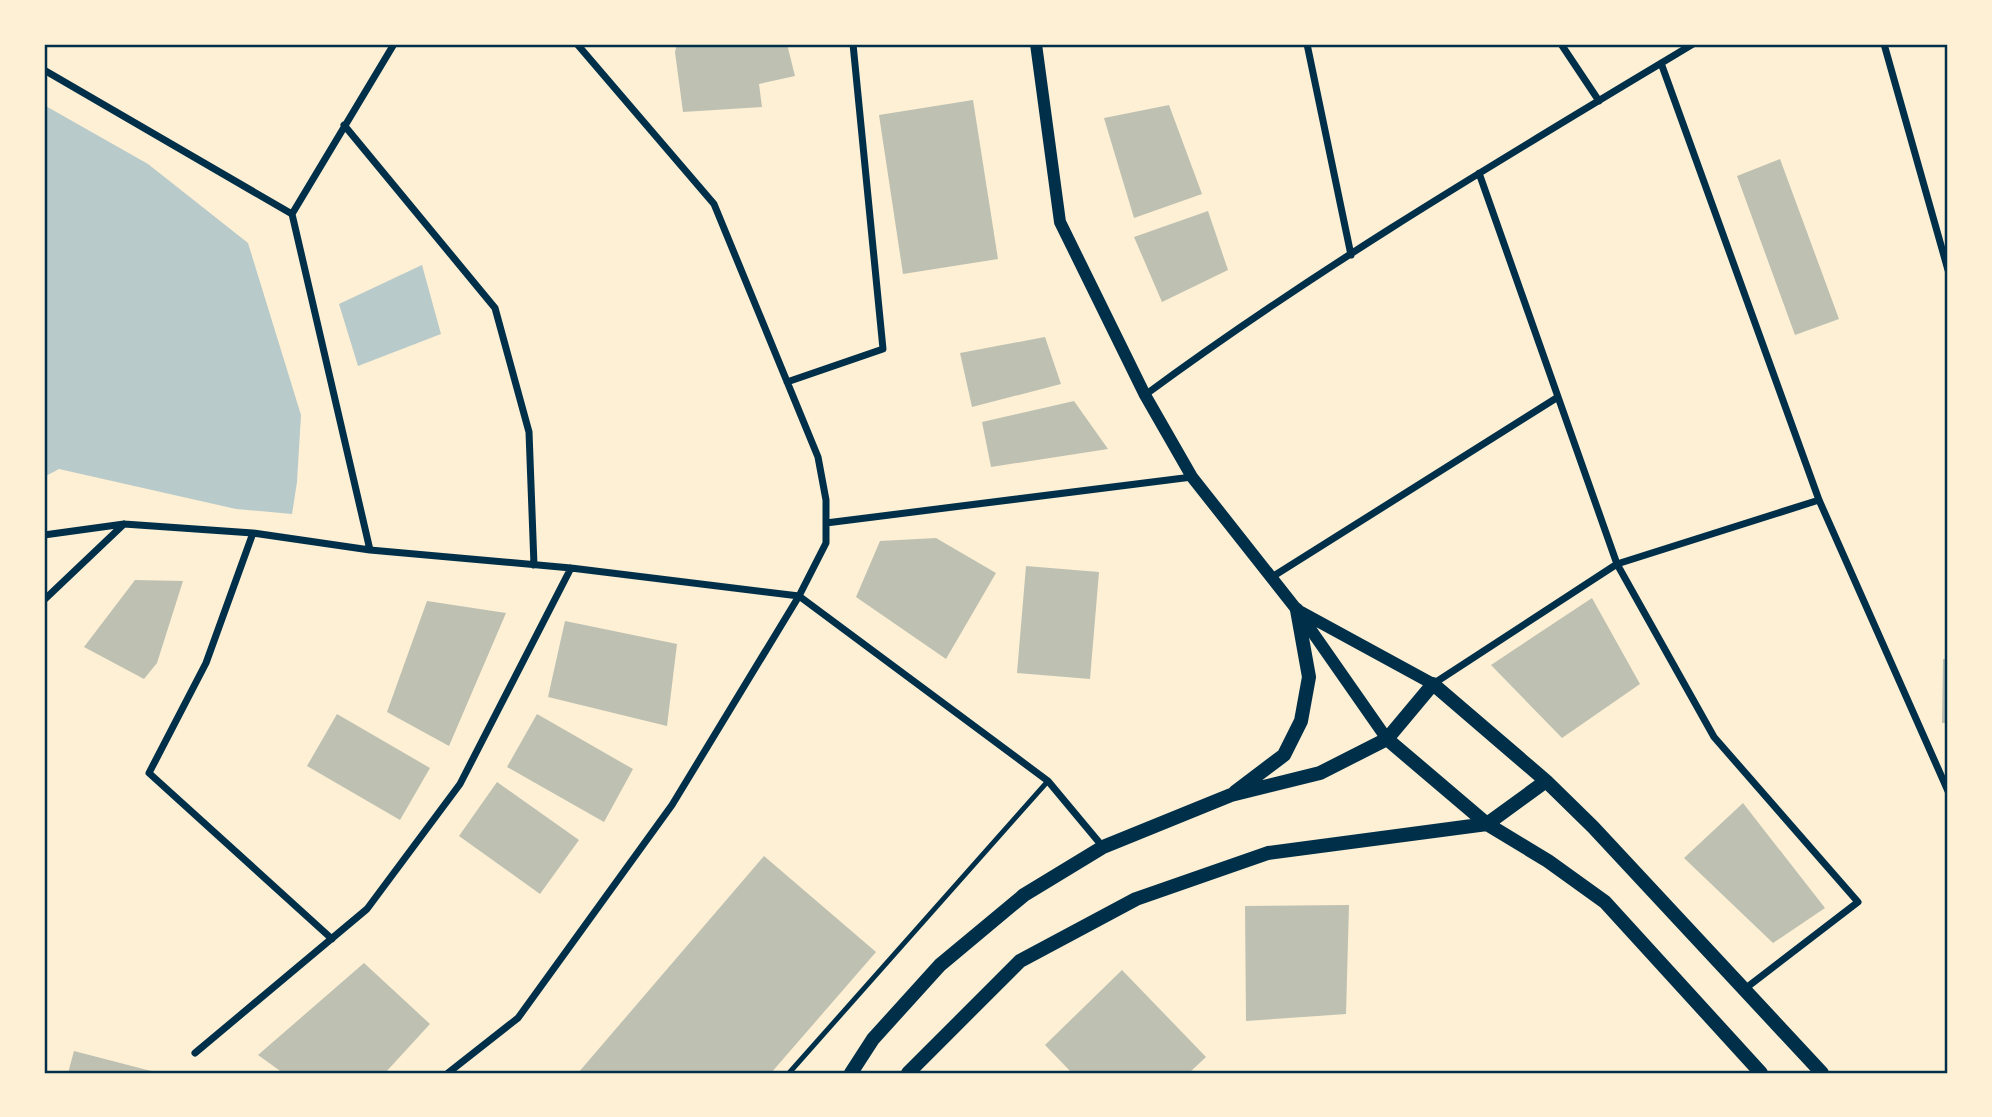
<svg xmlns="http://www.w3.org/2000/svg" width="1992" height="1117" font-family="'Exo 2',sans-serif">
  <rect width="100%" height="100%" fill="#fdf0d5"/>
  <path fill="#b9caca" d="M44,105L148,164L248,243L301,415L297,482L292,514L236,509L59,469L44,477Z
    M422,265L441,334L358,366L339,304Z"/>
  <path fill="#bec0b2" d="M677,44H787L795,76L759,84L762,107L683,112L675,52Z
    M973,100L998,259L903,274L879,115Z
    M1169,105L1202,194L1134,218L1104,118Z
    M1780,159L1839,319L1795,335L1737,176Z
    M1208,211L1228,270L1162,302L1134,237Z
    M1045,337L1061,384L972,407L960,353Z
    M1074,401L1108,449L991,467L982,422Z
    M936,538L996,573L946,659L856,597L880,541Z
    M1026,566L1099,572L1090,679L1017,673Z
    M135,580L183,581L157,663L144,679L84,647Z
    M1592,598L1640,684L1562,738L1491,665Z
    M427,601L506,613L449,746L387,712Z
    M565,621L677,644L667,726L548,697Z
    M1943,659H1948V723H1942Z
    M337,714L430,768L400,820L307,766Z
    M537,714L633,769L604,822L507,767Z
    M497,782L579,840L540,894L459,836Z
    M1743,803L1825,908L1773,943L1684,858Z
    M764,856L876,952L771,1073H578Z
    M1349,905L1346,1014L1246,1021L1245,906Z
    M364,963L430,1024L385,1073H283L258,1055Z
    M1122,970L1206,1057L1189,1073H1072L1045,1045Z
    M74,1051L155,1072V1073H68Z"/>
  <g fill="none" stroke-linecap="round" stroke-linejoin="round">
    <path stroke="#003049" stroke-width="5" d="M789,1073L1048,781"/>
    <path stroke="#003049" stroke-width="7" d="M1307,44L1351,255
      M1561,44L1599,101
      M1884,44L1948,270
      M1661,63L1819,500L1948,791
      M44,70L292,214L370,550
      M344,125L495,308L529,432L534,565
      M1479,173L1617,564L1714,737L1858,902L1746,988
      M292,214L394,44
      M787,382L883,349L853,44
      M1145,395C1320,266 1507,156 1693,44
      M826,523L1192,477
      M253,533L206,663L149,773L332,939
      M44,535L124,524L253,533L370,550L571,568L799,596L1048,781L1103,847
      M1272,577L1558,397
      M44,600L124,524
      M1433,684L1617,564L1819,500
      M195,1053L367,909L460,784L571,568
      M448,1073L518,1018L672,805L799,596L826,543V500L818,457L714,204L577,44"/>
    <path stroke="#003049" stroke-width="12" d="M1036,44L1060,222L1145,395L1192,477L1297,610L1387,739
      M1301,612L1433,684"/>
    <path stroke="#003049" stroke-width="14" d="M1387,739L1487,824L1548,861L1605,902L1761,1073
      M1235,792L1284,755L1301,721L1309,677L1297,610
      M851,1073L873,1039L940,965L1024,895L1103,847L1231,795L1320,773L1387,739L1433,684L1546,781L1593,827L1822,1073
      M908,1073L1020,961L1136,899L1268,853L1487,824L1546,781"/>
  </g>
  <rect width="1992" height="1117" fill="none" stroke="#fdf0d5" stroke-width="91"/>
  <rect x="46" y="46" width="1900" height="1026" fill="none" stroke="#003049" stroke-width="2.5"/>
</svg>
